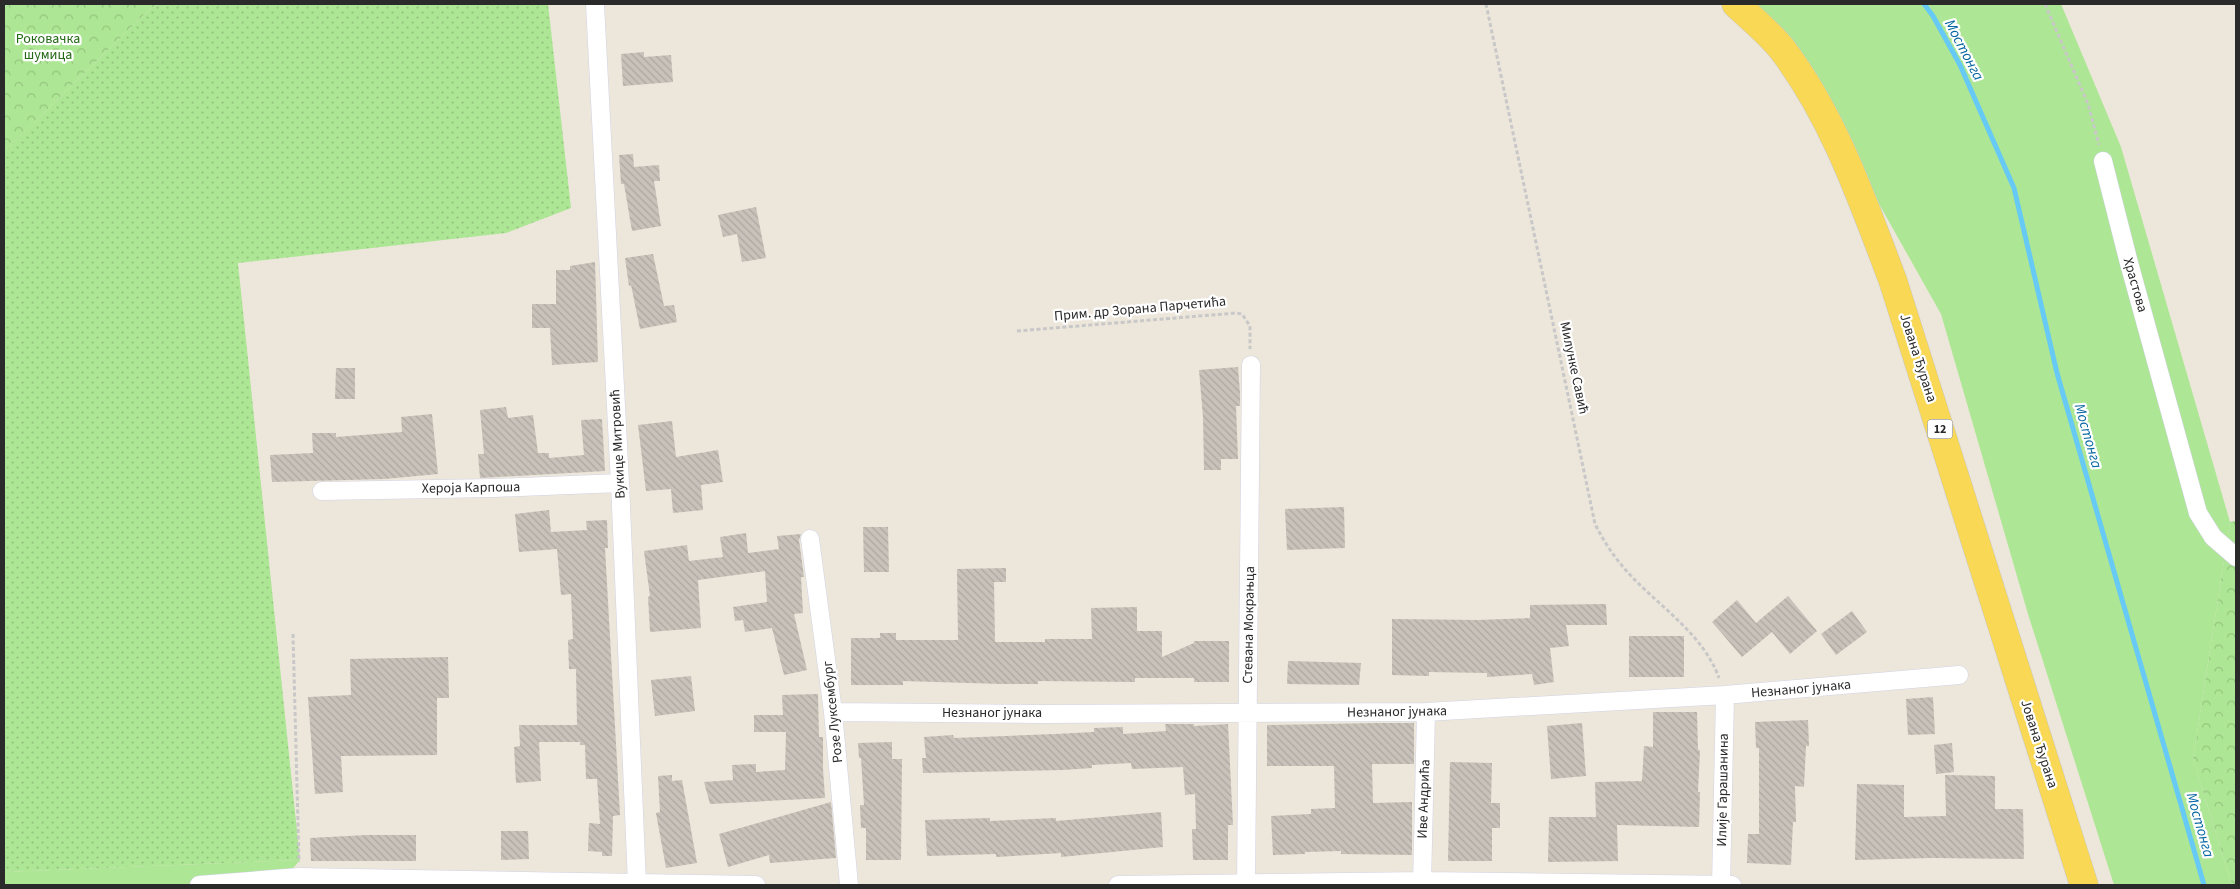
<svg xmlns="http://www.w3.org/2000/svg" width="2240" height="889" font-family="'Source Sans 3',sans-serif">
  <defs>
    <pattern id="forest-crowns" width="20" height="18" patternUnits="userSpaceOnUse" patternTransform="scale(1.25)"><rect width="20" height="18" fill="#ade694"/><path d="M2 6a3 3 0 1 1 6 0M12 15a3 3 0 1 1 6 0" fill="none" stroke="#95c580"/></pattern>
    <pattern id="park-dots" width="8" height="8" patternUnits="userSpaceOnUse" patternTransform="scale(1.25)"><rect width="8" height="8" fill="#ade694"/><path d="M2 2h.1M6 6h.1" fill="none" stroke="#95c580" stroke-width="1.8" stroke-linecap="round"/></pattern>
    <pattern id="building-back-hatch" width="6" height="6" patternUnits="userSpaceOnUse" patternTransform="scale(1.25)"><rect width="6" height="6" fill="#c8c2ba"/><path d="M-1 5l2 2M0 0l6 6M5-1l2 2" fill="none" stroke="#aca7a0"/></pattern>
  </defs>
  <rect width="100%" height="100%" fill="#ede6db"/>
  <path fill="#ade694" d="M1738,4H2061L2121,147L2230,522L2193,759L2232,885H2114L2028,614L1941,314L1856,163Z
    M300,860L279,885H4V872Z"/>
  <path fill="url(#forest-crowns)" d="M4,4H162L151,8L4,152Z
    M2236,521V885H2232L2193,759L2230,522Z"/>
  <path fill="url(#park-dots)" d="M162,4H548L571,208L506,233L238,263L300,860L4,872V152L151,8Z"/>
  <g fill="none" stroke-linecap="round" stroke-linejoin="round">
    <path stroke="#67caf5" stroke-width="5" d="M1924,4L1933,16L1960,65L2014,188L2057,373L2204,885"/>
  </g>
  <path fill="url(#building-back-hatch)" d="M644,52V57L671,55L673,82L623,86L621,54Z
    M633,154L634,167L659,165L660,181H654L661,226L632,231L624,184H621L619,155Z
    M756,207L766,258L742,262L737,234L723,237L718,215Z
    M653,254L664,306L674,305L677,322L640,329L631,285L629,286L625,258Z
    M595,262L598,362L552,365L550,328H532V304H556V270H570V266Z
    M1238,367L1240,393V406H1236L1238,459H1221V470H1204L1203,417L1199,370Z
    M336,368H355V399H335Z
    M506,407L508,418L533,415L538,453H549V458L584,455L581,420L602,419L605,471L480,478L478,454H484L480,410Z
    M432,414L438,474L385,479L272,482L270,455L313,453L312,433H336V437L402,432L401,417Z
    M672,421L676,457L718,450L723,482L701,485L703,510L673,513L671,489L646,491L638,425Z
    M1344,507L1345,548L1287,550L1285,509Z
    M549,510L551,532L587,530L586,521L607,520L608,548H605L620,815L613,816L612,856H602V852L588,851L589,823L600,824L597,779H586L585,745H580V742H539L541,781L516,783L514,747L520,746L519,725H577L576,669H569L568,640L573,639L571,594L561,595L557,549L519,552L515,514Z
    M863,527H888L889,572H864Z
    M746,533L748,553L779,549L777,536L801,534L799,540L804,577H801L803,613L794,614L807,670L784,675L772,628L745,632L743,620L735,621L733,607L767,602L765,571L698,580L701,628L650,632L648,597L650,596L644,551L687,545L689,561L723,557L720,537Z
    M1006,568V582H994L995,642H1045V639H1092L1091,608L1137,607V631H1162V657L1194,643V641H1229V682H1194V678H1135V682L1038,681V684H1002L903,681V685H851V638H880V633H896V640H958L957,569Z
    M1788,596L1817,631L1790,654L1772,632L1742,657L1712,622L1737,600L1756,623Z
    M1606,604L1607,625H1566L1569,646L1550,648L1554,682L1534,685L1532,674L1487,677V673L1429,672V676L1392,675V619L1478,620L1530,618V605Z
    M1852,611L1867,632L1836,655L1821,634Z
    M1629,636H1684V677H1629Z
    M448,657L449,698H437V755L341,756L343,792L315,794L308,697L351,695L350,659Z
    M1288,661L1361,663L1359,685L1287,684Z
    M691,676L695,711L655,716L651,680Z
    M818,694L819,737H823V769L825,798L710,804L704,782L733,780L732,765L756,764V772L785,770L786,732H754V715H783L782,695Z
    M1933,697L1935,734L1908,735L1906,699Z
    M1653,712H1697L1698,750H1700L1698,792H1700L1699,827L1617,825L1618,861L1548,862L1549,817H1596L1595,782L1642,781L1644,746L1653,747Z
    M1808,720L1809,746H1806L1804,787L1795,786L1796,822H1793L1791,865L1747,863L1748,834H1759V748H1756L1755,722Z
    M1379,723H1414V764H1372L1373,803L1412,802V855L1341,854V851L1305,852V854L1273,855L1271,816L1311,814V809L1335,808L1334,766H1267V725Z
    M1582,723L1586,776L1551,779L1547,726Z
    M1165,724H1194V726L1228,724L1233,825H1228V860H1193L1192,829H1196L1195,794L1185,795L1183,767L1132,769L1131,763L1092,765V768L1063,770L923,773L922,758H926L924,737L953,735L954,738L1055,734L1094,732V728L1123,727V734L1166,731Z
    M892,742V759H902L901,860H866V828H861L860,805H864L861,758H859L858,743Z
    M1952,743L1954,772L1936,774L1934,745Z
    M1450,762L1492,763L1491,803H1500V828H1492V861H1448Z
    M672,775V781L682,780L697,863L666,868L656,813L660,812L658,776Z
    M1945,775L1995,776V809H2023L2024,859L1931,858L1855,860L1857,784L1904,785V817L1943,816H1946Z
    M831,802L836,858L770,863L769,855L728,867L719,834Z
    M1161,812L1163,847L1061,857V853L996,857V854L927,856L925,820L990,818V821L1056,818V821Z
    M501,831H528L529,859L501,860Z
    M367,835H416V861H311L310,838Z"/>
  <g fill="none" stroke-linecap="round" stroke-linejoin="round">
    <defs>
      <path id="minor" d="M595,4L620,483L637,884
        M2103,161L2129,263L2198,513L2213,537L2236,557
        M322,491L493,488L620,483
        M810,539L833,712L849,885
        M833,712L1041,714L1426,712L1725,695L1959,675
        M199,885L299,877L756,885
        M1118,885L1423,881L1732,885
        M1246,885L1251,365
        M1422,885L1426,712
        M1721,885L1725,695"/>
      <path id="primary" d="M1736,4C1751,18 1769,33 1782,49C1834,117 1863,202 1893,281L2084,885"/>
    </defs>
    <use href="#minor" stroke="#d0d3e3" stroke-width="19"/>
    <use href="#primary" stroke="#c8c8c8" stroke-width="29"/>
    <path stroke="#c8c8c8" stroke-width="3" stroke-dasharray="4 2.5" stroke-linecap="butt" d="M1486,4L1595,524C1605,544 1617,561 1632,577C1663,609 1704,636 1719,678
      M2045,4L2088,104L2099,145
      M1017,331L1236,313L1242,314L1250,326V349
      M293,634L299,862"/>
    <use href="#minor" stroke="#fff" stroke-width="18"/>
    <use href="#primary" stroke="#f8d854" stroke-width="28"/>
  </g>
  <g text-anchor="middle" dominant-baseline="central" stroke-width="4.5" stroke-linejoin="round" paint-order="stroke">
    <rect fill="#fff" stroke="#6a6a6a" stroke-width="1" x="1927.5" y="419.5" width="25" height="19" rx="4"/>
    <g font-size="12" font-weight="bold" fill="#2a2a2a">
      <text x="1940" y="429">12</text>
    </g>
    <g font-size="14" fill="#246a16" stroke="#fff">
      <text x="48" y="39">Роковачка<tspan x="48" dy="16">шумица</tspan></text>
    </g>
    <g font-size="14" fill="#2a2a2a" stroke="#fff">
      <text transform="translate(2135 285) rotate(74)">Храстова</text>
      <text transform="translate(1140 309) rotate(-5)">Прим. др Зорана Парчетића</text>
      <text transform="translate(1918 358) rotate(72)">Јована Ђурана</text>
      <text transform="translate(1574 368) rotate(78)">Милунке Савић</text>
      <text transform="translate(618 444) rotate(-93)">Вукице Митровић</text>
      <text transform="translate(471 488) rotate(-1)">Хероја Карпоша</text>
      <text transform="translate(1249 625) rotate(-89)">Стевана Мокрањца</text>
      <text transform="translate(1801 689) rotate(-5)">Незнаног јунака</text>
      <text transform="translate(833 712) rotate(-96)">Розе Луксембург</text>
      <text transform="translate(1397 712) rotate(-1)">Незнаног јунака</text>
      <text x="992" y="713">Незнаног јунака</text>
      <text transform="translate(2039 744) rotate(72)">Јована Ђурана</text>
      <text transform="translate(1723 790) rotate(-89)">Илије Гарашанина</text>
      <text transform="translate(1424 799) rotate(-88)">Иве Андрића</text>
    </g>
    <g font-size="15" font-style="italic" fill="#0666a1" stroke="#fff">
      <text transform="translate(1964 50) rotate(62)">Мостонга</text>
      <text transform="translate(2088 436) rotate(74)">Мостонга</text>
      <text transform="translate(2200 825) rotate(74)">Мостонга</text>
    </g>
  </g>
  <rect width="2240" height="889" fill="none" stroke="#2a2a2a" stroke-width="10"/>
</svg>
